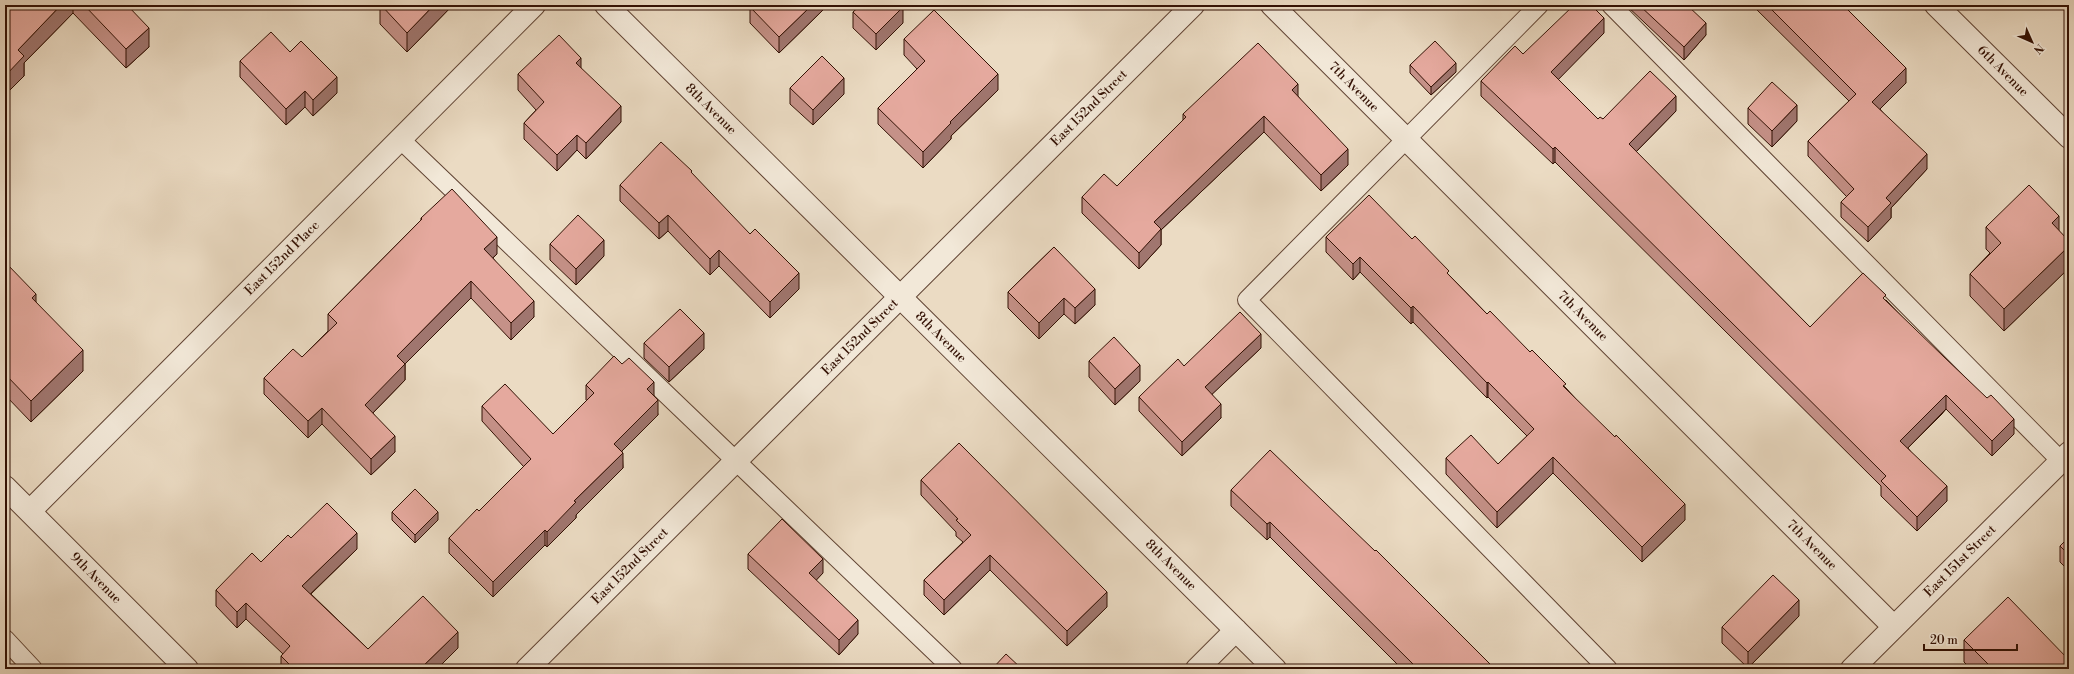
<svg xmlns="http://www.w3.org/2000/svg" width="2074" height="674" font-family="'Libre Bodoni',serif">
  <rect width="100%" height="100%" fill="#ebdbc3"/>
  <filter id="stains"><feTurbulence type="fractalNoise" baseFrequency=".005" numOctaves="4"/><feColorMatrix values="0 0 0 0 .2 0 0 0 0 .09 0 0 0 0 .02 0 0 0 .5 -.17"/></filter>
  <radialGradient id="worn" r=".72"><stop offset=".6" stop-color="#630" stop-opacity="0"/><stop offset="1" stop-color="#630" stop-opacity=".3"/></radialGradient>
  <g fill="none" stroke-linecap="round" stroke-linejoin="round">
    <defs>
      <path id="service" d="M1539,5L1247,300L1608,669
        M1611,5L2061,461
        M400,139L953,669
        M5,639L33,669"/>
      <path id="minor" d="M606,5L1275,669
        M1272,5L1894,627
        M1936,5L2069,137
        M5,487L187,669
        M30,511L534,5
        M527,669L1193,5
        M1197,669L1236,630
        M1852,669L2069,453"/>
    </defs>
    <use href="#service" stroke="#614434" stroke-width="20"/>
    <use href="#minor" stroke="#614434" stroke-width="24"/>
    <use href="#service" stroke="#f2e8d8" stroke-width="18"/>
    <use href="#minor" stroke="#f2e8d8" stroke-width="22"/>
  </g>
  <path fill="#c59188" stroke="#331104" d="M5,5H127L149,47L126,68L73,13L24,63V76L5,95Z
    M380,5H453L407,52L380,24Z
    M825,5V8L779,53L750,23V7Z
    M1388,5H1395L1391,9Z
    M1626,5H1687L1706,35L1684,60Z
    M1752,5H1843L1906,83L1880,109L1927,169L1891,208V218L1868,242L1841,217V202L1847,197L1808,156V141L1849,101Z
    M853,12L903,23L876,50L853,28Z
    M1604,33L1558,79L1598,119H1603L1676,111L1636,152L1810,327L1886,300L2014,434L1992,456L1946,409L1942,414L1908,448L1947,501L1917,531L1881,496V486L1555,162L1553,164L1481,96V81L1523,54Z
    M904,39L998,90L951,136V139L923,168L878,124V108L917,69L904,55Z
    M290,52L337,93L313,116L305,107L286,125L240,77V61Z
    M1410,65L1456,72L1431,95L1410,73Z
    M581,68L621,122L586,159L577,150L557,171L524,139V123L536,110L518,90V74Z
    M790,88L844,94L813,125L790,104Z
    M1298,96L1348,165L1321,191L1264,132L1161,230V245L1139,269L1082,213V197L1117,186L1183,120V114Z
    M1748,108L1797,121L1772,147L1748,124Z
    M692,174L799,289L770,318L719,266L710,275L668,231L659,239L620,201V185Z
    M421,218L497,254L493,258L534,317L511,340L471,298L405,364V380L373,413L395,452L371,475L322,424L308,438L264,394V378L302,357L328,331V314L421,220Z
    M1986,227L2059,231L2069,241V268L2004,331L1970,296V274L1990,253L1986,249Z
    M1326,237L1412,239L1449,275L1487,314L1566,388L1685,520L1642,562L1553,473L1497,528L1446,474V458L1498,464L1527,436L1488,397L1487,398L1413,322L1411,324L1360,272L1353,280L1326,252Z
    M550,244L604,256L576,285L550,260Z
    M1054,247L1095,305L1075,324L1064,314L1039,339L1008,308V292Z
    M5,262L36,302L83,371L31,422L5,395Z
    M644,343L704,349L669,382L644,358Z
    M1261,348L1212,394L1221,418L1182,456L1139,411V397L1184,366Z
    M1089,361L1140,381L1115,405L1089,377Z
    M586,385L654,396L658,415L622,451L623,468L576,515V518L547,547L545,545L493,597L449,553V538L479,511L524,467L482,421V406L553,434L587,401L586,400Z
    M921,480L1107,607L1067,646L990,570L944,615L924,595V580L963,542L956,536V532L921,495Z
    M1231,490L1495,669H1402L1270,537L1267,540L1231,506Z
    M392,512L438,520L415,543L392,520Z
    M2069,537V571L2060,562V546Z
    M291,538L357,549L311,594L368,649L458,648L437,669H281V656L283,654L246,619L237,628L216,606V590L261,562Z
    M748,554L823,573L816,580L858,634L839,655L748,569Z
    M1799,616L1748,668L1722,643V627Z
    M1964,640L2069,669H1971L1964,662Z"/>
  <path fill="#a0766f" stroke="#331104" d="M61,5H73V13L24,63V76L5,95V76L18,50Z
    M434,5H453L407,52V33Z
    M812,5H825V8L779,53V37Z
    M1391,5H1395L1391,9Z
    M903,7V23L876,50V34Z
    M1604,18V33L1551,87V72Z
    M1706,23V35L1684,60V47Z
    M149,28V47L126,68V49Z
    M581,58V74L576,63Z
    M1456,63V72L1431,95V87Z
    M1906,68V83L1872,117V102Z
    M998,74V90L951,136V139L923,168V152L950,122Z
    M337,77V93L313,116V100Z
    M844,78V94L813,125V110Z
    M1298,84V100L1292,90Z
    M305,91V107L286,125V109Z
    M1676,96V111L1629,159V144Z
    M1797,105V121L1772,147V131Z
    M621,106V122L586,159V143Z
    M1264,116V132L1161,230V245L1139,269V253L1154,222Z
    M577,135V150L557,171V155Z
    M1555,147V162L1553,164V149Z
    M1348,149V165L1321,191V175Z
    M1927,154V169L1891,208V218L1868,242V227L1886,198Z
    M668,215V231L659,239V223Z
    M2059,216V238L2052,223Z
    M497,237V254L484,266V249Z
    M604,240V256L576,285V269Z
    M2069,246V268L2004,331V309Z
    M719,250V266L710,275V259Z
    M1360,257V272L1353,280V264Z
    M799,273V289L770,318V302Z
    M471,281V298L405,364V380L365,421V405L397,356Z
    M1095,289V305L1075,324V308Z
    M36,294V315L32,298Z
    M1064,298V314L1039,339V323Z
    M534,301V317L511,340V323Z
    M1413,306V322L1411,324V308Z
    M704,333V349L669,382V367Z
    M1261,334V348L1205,401V387Z
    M83,350V371L31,422V401Z
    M1140,365V381L1115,405V389Z
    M654,382V397L647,389Z
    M1488,382V397L1487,398V383Z
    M1946,395V409L1900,456V441Z
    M658,400V415L614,459V444Z
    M1221,404V418L1182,456V442Z
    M322,408V424L308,438V421Z
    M2014,419V434L1992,456V441Z
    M395,436V452L371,475V459Z
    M623,453V468L576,515V518L547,547V532L574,501Z
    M1553,457V473L1497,528V512Z
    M1947,486V501L1917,531V517Z
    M1685,504V520L1642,562V547Z
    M438,512V520L415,543V535Z
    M1270,522V537L1267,540V524Z
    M545,530V545L493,597V582Z
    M357,533V549L302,602V586Z
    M990,555V570L944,615V600Z
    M823,559V573L809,588V573Z
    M1107,592V607L1067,646V631Z
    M1799,600V616L1748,668V652Z
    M246,603V619L237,628V612Z
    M858,620V634L839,655V640Z
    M458,632V648L437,669H420Z"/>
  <path fill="#e5a99e" stroke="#331104" d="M5,5H61L18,50L24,56L5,76Z
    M84,5H127L149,28L126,49Z
    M381,5H434L407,33Z
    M752,5H812L779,37L750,7Z
    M861,5H900L903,7L876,34L853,12Z
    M1574,5H1591L1604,18L1551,72L1598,119L1600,117L1603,119L1650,71L1676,96L1629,144L1810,327L1863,273L1886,295L1883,298L1944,357L1987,398L1991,395L2014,419L1992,441L1946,395L1900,441L1947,486L1917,517L1881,481L1886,476L1555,147L1553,149L1481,81L1515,46L1523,54Z
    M1639,5H1687L1706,23L1684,47Z
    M1767,5H1843L1906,68L1872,102L1927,154L1886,198L1891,203L1868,227L1841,202L1854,189L1808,141L1856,94Z
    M934,10L998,74L950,122L951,123L923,152L878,108L925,61L904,39Z
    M271,32L290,52L301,41L337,77L313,100L305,91L286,109L240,61Z
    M559,35L581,58L576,63L621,106L586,143L577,135L557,155L524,123L544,102L518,74Z
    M1435,41L1456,63L1431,87L1410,65Z
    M1258,43L1298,84L1292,90L1348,149L1321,175L1264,116L1154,222L1161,229L1139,253L1082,197L1104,174L1117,186L1186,117L1183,114Z
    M822,56L844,78L813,110L790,88Z
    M1772,82L1797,105L1772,131L1748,108Z
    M661,142L692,171L691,172L750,234L755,229L799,273L770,302L719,250L710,259L668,215L659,223L620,185Z
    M2029,185L2059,216L2052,223L2069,241V246L2004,309L1970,274L2001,243L1986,227Z
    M452,189L497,237L484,249L534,301L511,323L471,281L397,356L405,364L365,405L395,436L371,459L322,408L308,421L264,378L293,349L302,357L337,323L328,314L422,219L421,218Z
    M1369,195L1412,239L1415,236L1449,271L1447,273L1487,314L1490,311L1530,352L1532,350L1566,384L1563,386L1615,437L1616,435L1685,504L1642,547L1553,457L1497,512L1446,458L1471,435L1498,464L1534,429L1488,382L1487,383L1413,306L1411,308L1360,257L1353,264L1326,237Z
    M578,215L604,240L576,269L550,244Z
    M1054,247L1095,289L1075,308L1064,298L1039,323L1008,292Z
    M5,262L36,294L32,298L83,350L31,401L5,374V366L6,365L5,363Z
    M680,309L704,333L669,367L644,343Z
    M1240,312L1261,334L1205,387L1221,404L1182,442L1139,397L1178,359L1184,366Z
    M1114,337L1140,365L1115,389L1089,361Z
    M614,356L622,364L629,358L654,382L647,389L658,400L614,444L623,453L574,501L576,502L547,532L545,530L493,582L449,538L477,509L479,511L531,459L482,406L505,384L553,434L594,393L586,385Z
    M959,443L1107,592L1067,631L990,555L944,600L924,580L971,535L956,520L958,519L921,480Z
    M1270,450L1375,551L1376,550L1495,669H1418L1270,522L1267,524L1231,490Z
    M415,489L438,512L415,535L392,512Z
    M327,503L357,533L302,586L368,649L423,596L458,632L420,669H294L281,656L290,646L246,603L237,612L216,590L252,553L261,562L288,535L291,538Z
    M782,519L823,559L809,573L858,620L839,640L748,554Z
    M2069,537V555L2060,546Z
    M1773,575L1799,600L1748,652L1722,627Z
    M2008,597L2069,660V666L2066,669H1993L1964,640Z
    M1006,654L1022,669H992Z"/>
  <g text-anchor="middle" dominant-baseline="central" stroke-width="3" stroke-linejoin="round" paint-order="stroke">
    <g font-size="13" fill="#331104" stroke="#f2e8d8">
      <text transform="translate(2003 71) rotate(45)">6th Avenue</text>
      <text transform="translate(1354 87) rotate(45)">7th Avenue</text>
      <text transform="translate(1089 108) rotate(-45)">East 152nd Street</text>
      <text transform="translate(711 109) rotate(45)">8th Avenue</text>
      <text transform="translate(282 258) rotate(-45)">East 152nd Place</text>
      <text transform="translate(1583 316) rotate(45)">7th Avenue</text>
      <text transform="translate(860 337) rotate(-45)">East 152nd Street</text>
      <text transform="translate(941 337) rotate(45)">8th Avenue</text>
      <text transform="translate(1812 545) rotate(45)">7th Avenue</text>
      <text transform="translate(1960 561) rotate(-45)">East 151st Street</text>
      <text transform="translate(1171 565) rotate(45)">8th Avenue</text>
      <text transform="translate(630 566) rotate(-45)">East 152nd Street</text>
      <text transform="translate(96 578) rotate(45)">9th Avenue</text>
    </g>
  </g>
  <rect width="2074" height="674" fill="none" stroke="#ebdbc3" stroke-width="20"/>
  <rect x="6" y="6" width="2062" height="662" fill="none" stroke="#331104" stroke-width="2"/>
  <rect x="10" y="10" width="2054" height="654" fill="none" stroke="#331104"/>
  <g transform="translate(2032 42) rotate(135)" stroke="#f2e8d8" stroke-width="3" paint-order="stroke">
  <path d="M0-3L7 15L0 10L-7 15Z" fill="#331104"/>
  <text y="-6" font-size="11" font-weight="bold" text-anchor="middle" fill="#331104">N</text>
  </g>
  <path d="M1924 644v6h93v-6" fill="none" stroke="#331104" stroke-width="2"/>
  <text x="1930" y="644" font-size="12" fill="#331104" stroke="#f2e8d8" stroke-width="3" paint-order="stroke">20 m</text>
  <rect width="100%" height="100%" filter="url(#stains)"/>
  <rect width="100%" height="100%" fill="url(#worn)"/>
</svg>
